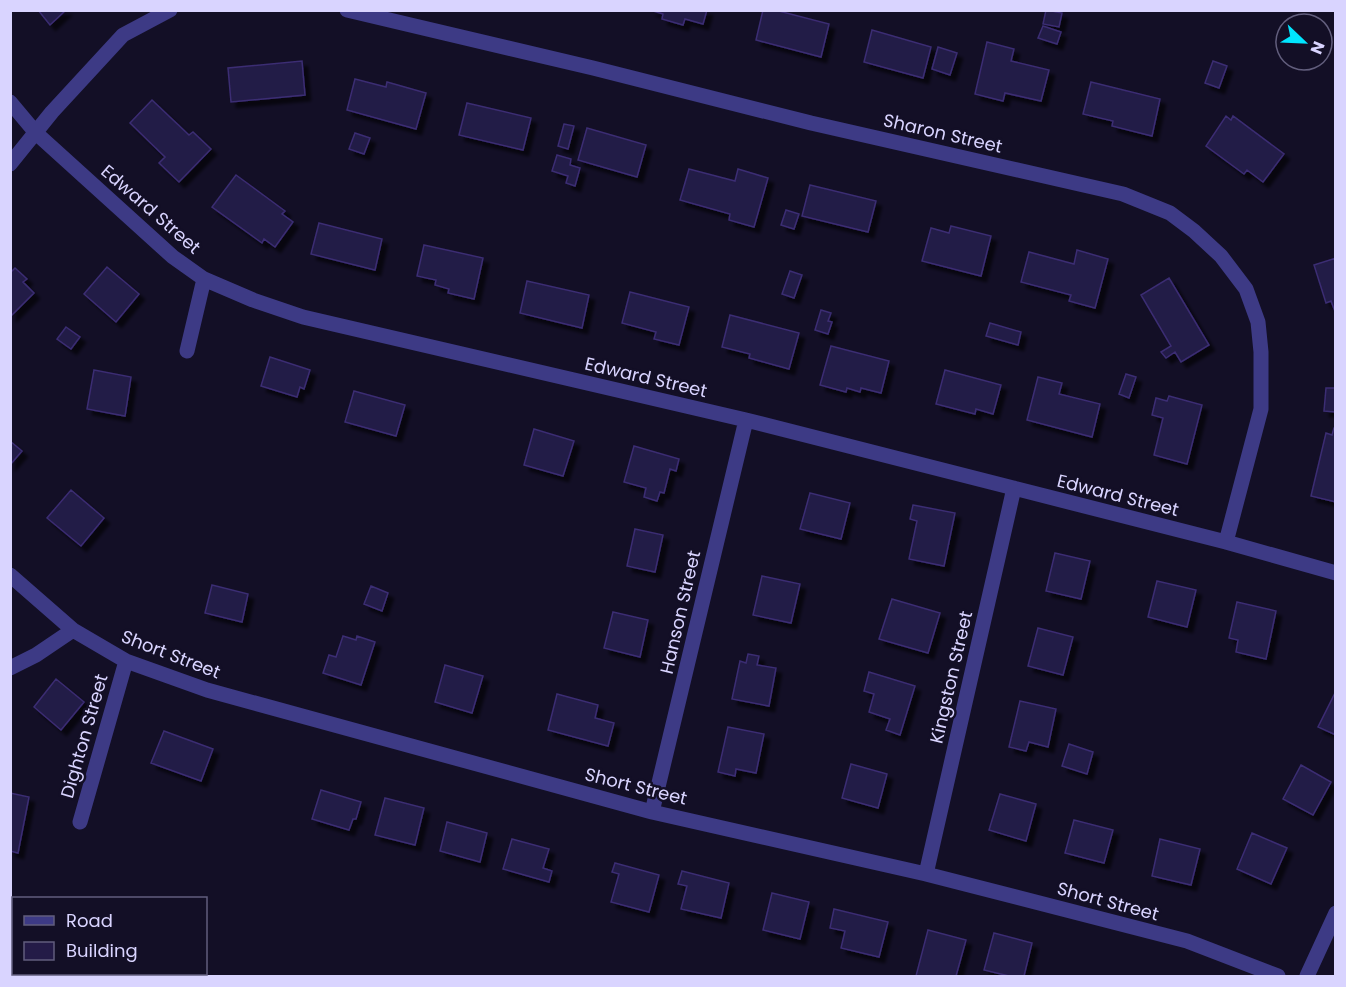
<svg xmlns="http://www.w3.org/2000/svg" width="1346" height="987" font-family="Poppins,sans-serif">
  <defs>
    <filter id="shadow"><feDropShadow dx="5.5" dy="5.5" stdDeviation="1.5" flood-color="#0009"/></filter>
  </defs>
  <rect width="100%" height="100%" fill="#130f26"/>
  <path fill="#241b47" stroke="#3b2d73" stroke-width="1.5" filter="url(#shadow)" d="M38,10H66L50,25Z
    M650,10H707L703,24L685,19L683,25L662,19L663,14Z
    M763,10H775L829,24L821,57L756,40Z
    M1046,10L1062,13L1059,27L1043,24Z
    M1043,26L1061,32L1057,44L1038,38Z
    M872,30L931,47L923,78L864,62Z
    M987,42L1014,49L1011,61L1049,70L1041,101L1005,93L1003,101L975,94Z
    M938,47L957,53L950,75L932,69Z
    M302,61L305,95L231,102L228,68Z
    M1213,61L1227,66L1219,88L1205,83Z
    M355,79L386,87L387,82L426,93L416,129L347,110Z
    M1091,82L1160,99L1152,136L1112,126L1113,121L1083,114Z
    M152,100L189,135L193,132L211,149L179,182L159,163L165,157L130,123Z
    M467,103L531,118L523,150L459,135Z
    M1226,116L1231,120L1233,116L1284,154L1263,182L1247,170L1244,174L1206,146Z
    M564,124L574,126L568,149L558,146Z
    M587,128L646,145L637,177L578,160Z
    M355,133L370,138L364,154L349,149Z
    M557,155L571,159L570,165L580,168L575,186L566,183L568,176L552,171Z
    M689,169L735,181L738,169L768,178L754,227L729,220L730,214L680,200Z
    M236,175L285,211L282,214L293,222L275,247L264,239L262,243L212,207Z
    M810,185L876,201L868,232L802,216Z
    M786,210L799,214L794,229L781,225Z
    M319,223L382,239L375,270L311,254Z
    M951,226L991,236L981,276L922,261L931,228L949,233Z
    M424,245L483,258L474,299L448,293L449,289L435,285L436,280L417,276Z
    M1077,250L1108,259L1095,308L1069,301L1071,295L1021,282L1029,252L1074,264Z
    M1336,258V314L1331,301L1326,303L1314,265Z
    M107,267L139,294L116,322L84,294Z
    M15,268L27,279L23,282L34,293L11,316L10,273Z
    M790,271L802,275L794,298L782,294Z
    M1169,278L1209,345L1181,362L1175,352L1166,358L1161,352L1171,346L1141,295Z
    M527,281L589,295L582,328L520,313Z
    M630,292L689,307L679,345L654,339L656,332L622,323Z
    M821,310L831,313L828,321L832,322L828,334L815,330Z
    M730,315L799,333L789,369L749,358L750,354L722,347Z
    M990,323L1021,332L1018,345L986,336Z
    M66,327L80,337L71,349L57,339Z
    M831,346L889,361L881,393L861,388L860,392L847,388L846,392L820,385Z
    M270,357L310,370L304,389L300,387L297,397L261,386Z
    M94,370L131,377L125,416L87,409Z
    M945,370L1001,385L993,414L976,409L975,414L936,404Z
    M1126,374L1136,377L1129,398L1119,394Z
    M1038,377L1062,383L1059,394L1100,404L1092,437L1027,420Z
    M1326,388H1336V412L1324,411Z
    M354,391L405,405L396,436L345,422Z
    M1169,396L1202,405L1187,464L1154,455L1163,418L1152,415L1156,398L1167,401Z
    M1334,428H1336V502L1311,496L1326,433L1332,435Z
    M534,429L574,441L563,476L524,465Z
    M10,441L22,451L10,465Z
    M634,446L679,459L676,471L670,469L664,493L660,492L657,501L644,497L646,488L624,482Z
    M71,490L104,518L81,546L47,518Z
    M810,493L850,503L841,539L800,529Z
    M913,505L955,513L944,566L909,559L917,521L910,519Z
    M635,529L663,535L655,572L627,566Z
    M1055,553L1090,561L1081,599L1046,591Z
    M762,576L800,584L791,623L753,615Z
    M1157,581L1196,590L1187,627L1148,617Z
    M212,585L248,594L242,622L205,613Z
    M371,586L388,593L382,611L364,604Z
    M892,599L940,613L928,653L879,639Z
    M1237,602L1276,611L1266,659L1236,652L1238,640L1229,638Z
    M613,612L648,620L640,657L604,648Z
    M1038,628L1073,637L1063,675L1028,666Z
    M343,636L356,640L357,636L375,642L361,685L323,673L329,655L336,657Z
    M748,654L759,656L757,665L776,668L769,706L732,699L740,661L746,663Z
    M445,665L483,676L472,713L435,702Z
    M869,672L915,686L900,735L886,730L890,719L869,712L874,694L864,691Z
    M56,679L84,702L61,730L34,707Z
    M1335,693H1336V735L1318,727Z
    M557,694L598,705L595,718L614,723L608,746L548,730Z
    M1020,701L1056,709L1048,747L1029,742L1026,751L1009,747Z
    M728,727L764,734L756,773L736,769L735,776L718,772Z
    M164,731L213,749L201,781L151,763Z
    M1069,744L1093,752L1087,774L1062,766Z
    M851,764L887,774L878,808L842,798Z
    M1301,765L1331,782L1313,815L1283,799Z
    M321,790L361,802L356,819H353L349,830L312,819Z
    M10,793L29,797L18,853L10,851Z
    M1000,794L1036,804L1026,841L989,830Z
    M385,798L424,808L415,845L375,835Z
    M1074,820L1113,830L1104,863L1065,853Z
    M447,822L487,833L480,862L440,851Z
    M1252,833L1287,848L1271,884L1237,869Z
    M512,839L549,849L543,868L552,871L549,882L503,869Z
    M1160,839L1200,849L1191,885L1152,876Z
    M615,863L659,875L649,912L611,902L619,874L612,872Z
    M682,871L729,883L721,918L681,909L687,886L678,884Z
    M772,893L809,902L800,939L763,930Z
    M834,909L888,922L879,957L841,948L845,931L830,928Z
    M928,930L966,940L956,976H916Z
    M994,933L1032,943L1024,976H1009L984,970Z"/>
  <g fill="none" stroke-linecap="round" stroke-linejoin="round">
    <path stroke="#3d3a85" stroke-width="15" d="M347,10L593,68L811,123L1123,194L1170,213L1194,231L1221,256L1246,289L1258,322L1261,352V409L1226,542
      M10,102L36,133L173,257L204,279L253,300L303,317L746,420L1226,542L1336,573
      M10,164L52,112L123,35L170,10
      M187,351L204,279
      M10,575L73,630L126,661L207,690L652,812L926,874L1187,941L1278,976
      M10,668L36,655L73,630
      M652,812L746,420
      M80,822L126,661
      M926,874L1014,488
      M1307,976L1336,913"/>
  </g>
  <g text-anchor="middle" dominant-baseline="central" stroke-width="5" stroke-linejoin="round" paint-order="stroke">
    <g font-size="18" fill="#d9d4ff" stroke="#130f26">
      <text transform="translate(943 133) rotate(13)">Sharon Street</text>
      <text transform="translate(151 209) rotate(41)">Edward Street</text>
      <text transform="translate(646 377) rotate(13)">Edward Street</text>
      <text transform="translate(1118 495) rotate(14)">Edward Street</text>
      <text transform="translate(680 612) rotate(-77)">Hanson Street</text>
      <text transform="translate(171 654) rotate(21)">Short Street</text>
      <text transform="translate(951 677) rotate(-77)">Kingston Street</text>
      <text transform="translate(84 736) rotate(-74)">Dighton Street</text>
      <text transform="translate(636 786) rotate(14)">Short Street</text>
      <text transform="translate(1108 901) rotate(15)">Short Street</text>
    </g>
  </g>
  <rect width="1346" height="987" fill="none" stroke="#d9d4ff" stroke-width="24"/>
  <rect x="12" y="897" width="195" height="78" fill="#130f26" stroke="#625e7d" stroke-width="1.5"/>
  <rect x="24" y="916" width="30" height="9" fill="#3d3a85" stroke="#625e7d" stroke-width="1.5"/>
  <text x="66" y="927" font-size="18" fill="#d9d4ff">Road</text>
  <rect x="24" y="942" width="30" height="18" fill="#241b47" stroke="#625e7d" stroke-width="1.5"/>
  <text x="66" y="957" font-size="18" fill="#d9d4ff">Building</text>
  <g transform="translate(1304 42) rotate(113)"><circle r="28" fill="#130f26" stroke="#625e7d" stroke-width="1.5"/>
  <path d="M0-4.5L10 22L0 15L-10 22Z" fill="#00e5ff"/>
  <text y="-9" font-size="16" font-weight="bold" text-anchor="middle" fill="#d9d4ff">N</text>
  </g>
</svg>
